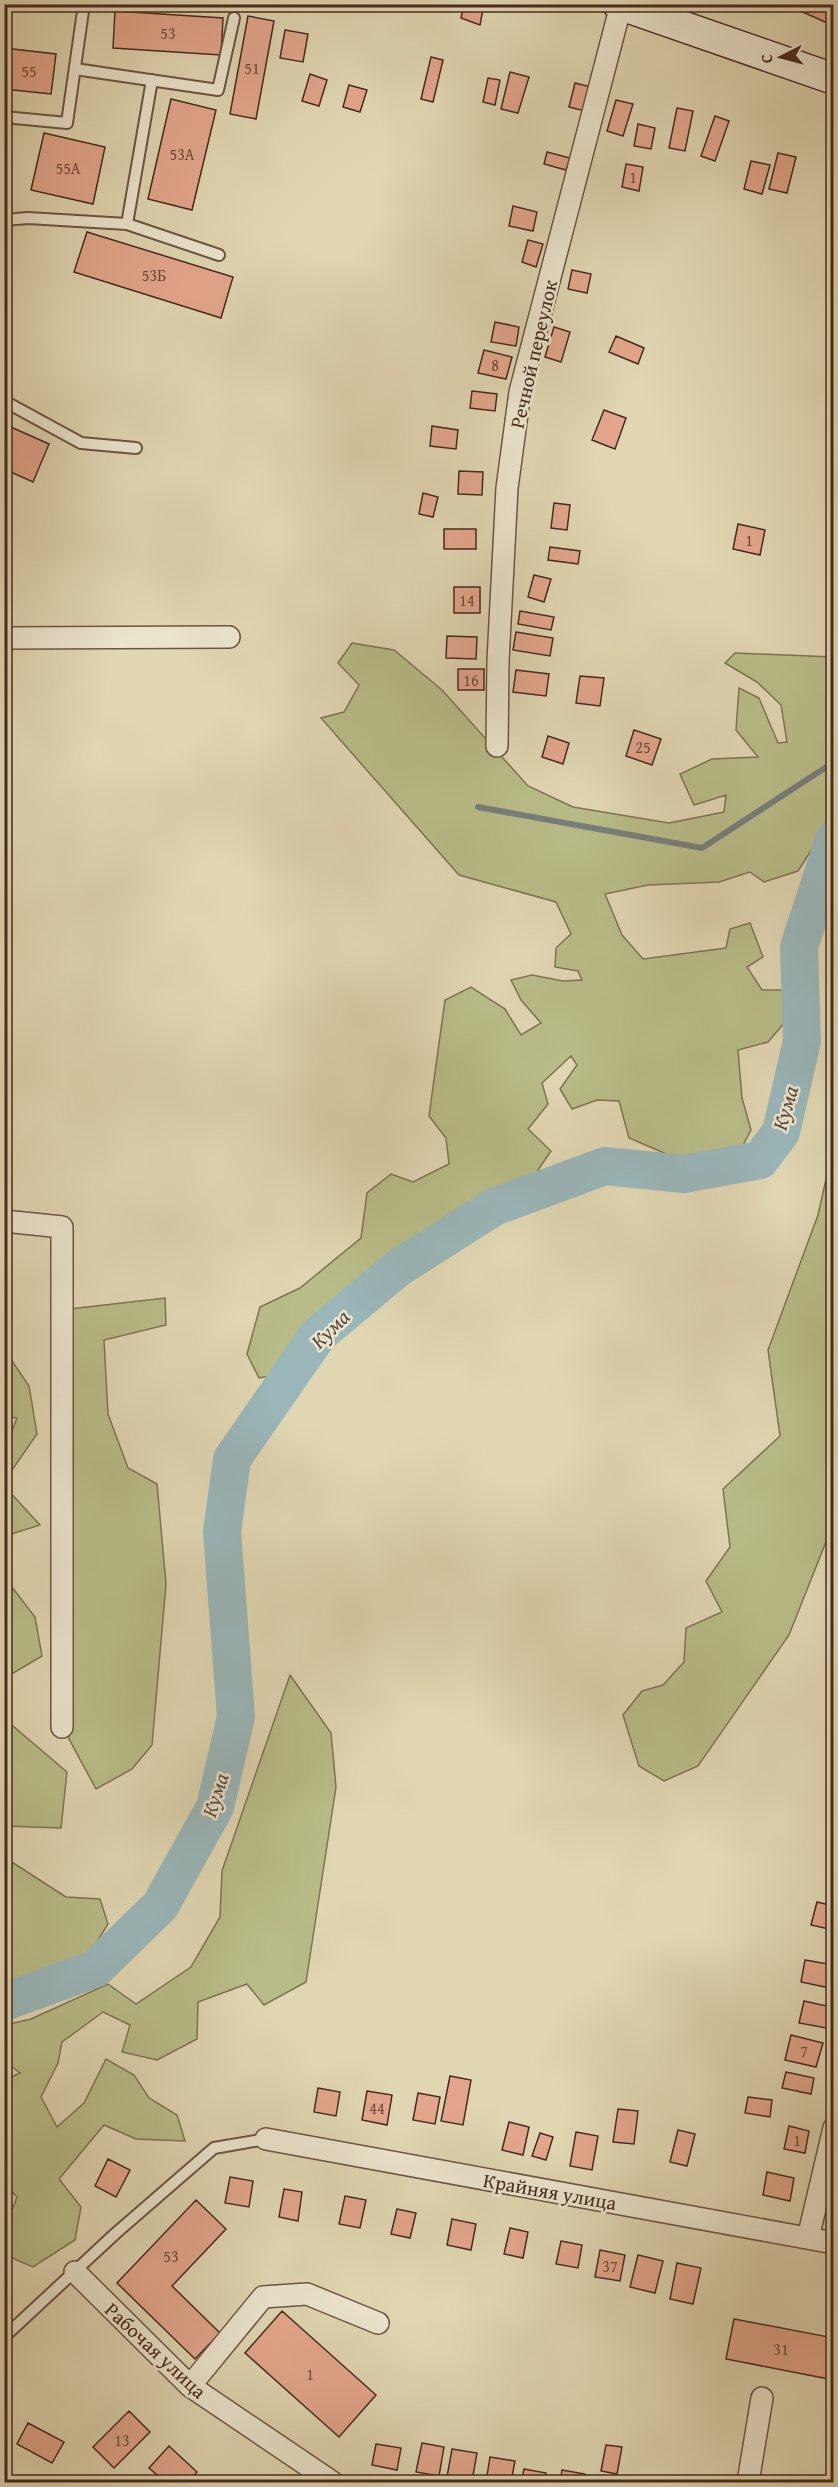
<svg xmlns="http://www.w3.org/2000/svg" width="838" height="2487" font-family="'Gentium Book Plus',serif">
  <rect width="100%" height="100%" fill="#e0d6b2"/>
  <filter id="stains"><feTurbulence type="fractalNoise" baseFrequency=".00333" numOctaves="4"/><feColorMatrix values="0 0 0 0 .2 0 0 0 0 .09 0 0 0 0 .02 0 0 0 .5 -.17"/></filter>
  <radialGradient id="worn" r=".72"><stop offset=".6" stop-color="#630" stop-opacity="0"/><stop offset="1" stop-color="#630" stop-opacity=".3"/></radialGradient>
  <path fill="#b8bc88" stroke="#7f7353" stroke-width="1.5" d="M352,643L394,650L442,690L528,786L573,807L669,823L724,812L726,795L694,805L680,774L712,759L758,757L736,730L739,688L759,698L778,743L787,742L781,705L757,682L725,663L735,653L833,657V803L823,832L798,871L764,882L750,872L719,882L648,885L605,894L622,935L643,959L726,948L730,929L750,923L763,957L747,967L762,990H785L791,1015L768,1042L738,1050L742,1098L751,1130L742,1147L685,1162L629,1138L619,1101L597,1100L572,1109L560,1089L577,1065L571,1056L542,1083L548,1104L528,1129L551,1151L536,1173L493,1195L390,1255L317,1315L277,1375L259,1378L247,1354L260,1307L300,1288L361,1238L367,1193L391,1174L413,1182L449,1164L446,1138L429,1116L445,1000L471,987L505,1009L521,1035L541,1023L521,1000L511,980L532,975L563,981L582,980L578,971L555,967L556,948L571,934L556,902L459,875L321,718L344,712L359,685L338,663Z
    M833,1148L834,1353L829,1383L834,1393L833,1524L789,1635L698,1766L664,1781L639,1766L623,1715L642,1691L663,1685L684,1662L686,1628L722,1612L706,1581L730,1547L723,1489L780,1436L768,1350L818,1215Z
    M165,1298L166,1325L104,1340L108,1414L128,1468L157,1484L166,1584L152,1745L132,1769L96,1789L69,1739L70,1309Z
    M4,1349L29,1386L37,1434L5,1480V1449L17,1418L5,1416Z
    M4,1487H5L40,1525L5,1536Z
    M5,1578L35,1617L42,1656L5,1678Z
    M290,1675L331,1733L336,1787L306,1982L264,2005L247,1984L198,2002L197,2039L157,2060L122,2052L130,2025L103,2012L62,2042L58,2063L41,2097L57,2127L84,2103L106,2059L134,2075L149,2098L177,2115L185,2141L136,2139L104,2125L59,2179L81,2207L75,2240L33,2267L5,2255V2229L17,2197L5,2185V2080L20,2073L5,2061V2025L31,2019L108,1984L136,2004L191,1967L220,1917L222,1871Z
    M4,1708L6,1720L67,1772L61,1828L5,1826Z
    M4,1857L66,1897L100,1899L108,1924L87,1958L5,1986Z"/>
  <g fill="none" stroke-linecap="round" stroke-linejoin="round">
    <path stroke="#787e7b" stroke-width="6" d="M478,807L702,848L834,762"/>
    <path stroke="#9ab6b9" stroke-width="38" d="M4,2002L95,1969L160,1906L215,1807L236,1717L222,1532L232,1459L318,1335L398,1268L494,1207L605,1166L684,1174L760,1160L781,1132L802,1041L799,947L834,840"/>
  </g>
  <path fill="#e3a68c" stroke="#462a1e" stroke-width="1.5" d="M464,4H484L480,25L461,18Z
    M785,4H834V26Z
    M115,11L223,18L221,55L113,48Z
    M248,16L274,21L256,119L230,114Z
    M285,30L308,34L303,62L280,58Z
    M4,48L56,54L51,94L4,89Z
    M431,57L443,60L433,102L421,99Z
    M510,72L529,77L518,113L501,109Z
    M310,74L327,80L319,106L302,101Z
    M488,78L500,80L495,105L483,102Z
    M575,83L595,88L589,112L569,107Z
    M349,85L367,90L360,112L343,107Z
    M171,99L216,110L192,210L148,199Z
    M616,100L633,104L623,136L607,131Z
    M677,108L693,111L685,151L669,148Z
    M715,116L729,121L715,161L701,156Z
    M638,124L655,128L651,149L634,146Z
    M44,133L105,147L93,204L31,190Z
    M547,152L570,158L566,170L544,164Z
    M778,153L796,157L787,193L769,189Z
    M751,161L770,165L762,194L744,189Z
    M626,164L643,167L639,191L622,187Z
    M513,206L537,212L533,231L509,226Z
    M87,232L233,277L221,318L74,272Z
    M528,240L543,244L536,267L522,262Z
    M572,270L591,274L587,293L568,289Z
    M495,322L519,327L516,346L491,342Z
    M554,327L570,332L561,362L545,357Z
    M616,336L644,348L638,364L609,352Z
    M484,350L512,357L506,379L478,373Z
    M472,391L497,394L495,411L470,408Z
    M604,410L626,418L615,449L592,440Z
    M4,424L49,444L33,482L4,469Z
    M432,426L458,430L456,449L430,446Z
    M459,471L483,472L482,495L458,494Z
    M423,493L438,497L433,517L419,514Z
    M554,503L570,505L567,530L551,528Z
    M738,524L765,530L760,555L733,549Z
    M444,529H476V549H444Z
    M550,547L580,551L578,564L548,560Z
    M534,575L551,579L544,602L528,597Z
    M454,587H480V613H454Z
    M520,611L554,617L551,630L518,624Z
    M516,632L553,638L550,656L513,650Z
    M447,636L477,637L476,659L446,658Z
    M458,669H484V690H458Z
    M516,670L549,674L546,696L513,692Z
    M580,676L604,678L600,706L576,703Z
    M634,730L661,739L652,765L626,756Z
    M548,736L569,743L563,764L542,757Z
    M817,1902L834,1906V1930L811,1925Z
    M805,1960L834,1965L830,1988L801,1982Z
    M804,2001L831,2007L826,2028L799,2023Z
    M791,2035L823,2043L816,2067L785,2060Z
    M786,2072L814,2078L811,2094L782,2088Z
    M450,2076L471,2080L463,2125L441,2121Z
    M318,2088L340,2092L336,2116L314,2112Z
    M367,2091L392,2095L387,2125L362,2120Z
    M418,2093L440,2097L435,2124L413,2120Z
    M748,2097L772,2100L770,2117L745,2113Z
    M618,2109L638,2111L634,2144L613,2142Z
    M509,2122L529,2127L523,2155L502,2150Z
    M789,2126L809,2131L805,2153L784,2149Z
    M678,2130L695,2134L687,2166L670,2162Z
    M576,2132L598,2136L592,2170L570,2166Z
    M540,2133L553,2137L546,2160L532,2156Z
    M108,2159L130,2170L116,2197L95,2186Z
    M767,2172L794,2178L790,2201L763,2195Z
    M230,2177L253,2181L249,2207L225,2203Z
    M284,2189L302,2192L298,2221L279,2217Z
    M345,2196L366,2200L360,2228L339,2224Z
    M196,2200L226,2229L172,2286L220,2333L195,2359L117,2283Z
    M397,2209L416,2213L410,2238L391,2234Z
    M452,2219L476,2224L471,2250L447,2245Z
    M510,2228L528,2232L523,2258L504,2254Z
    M561,2241L582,2245L578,2268L556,2264Z
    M600,2250L625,2255L620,2281L595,2277Z
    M638,2255L663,2261L655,2293L630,2287Z
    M677,2263L701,2268L693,2304L670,2299Z
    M282,2311L376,2395L339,2437L245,2353Z
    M734,2319L834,2338V2380L726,2359Z
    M129,2411L150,2432L114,2468L93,2447Z
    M28,2423L64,2442L52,2463L17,2444Z
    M422,2443L444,2447L439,2476L416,2472Z
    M376,2444L401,2448L397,2470L372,2465Z
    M606,2445L622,2447L617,2474L601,2471Z
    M169,2446L197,2472L188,2482H165L149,2468Z
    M452,2449L477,2453L472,2481L447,2477Z
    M490,2457L515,2461L511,2482H486Z
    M524,2469L546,2473L544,2482H521Z
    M562,2470L585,2474L584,2482H560Z"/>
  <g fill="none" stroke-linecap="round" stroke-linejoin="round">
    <defs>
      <path id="service" d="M75,69L218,90L234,18
        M152,80L127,224L219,255
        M4,117L67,123L84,4
        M4,220L28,218L127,224
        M4,401L81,443L136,448
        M4,2337L116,2233L214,2148L266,2139"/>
      <path id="minor" d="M4,638L229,637
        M497,746L498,661L507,488L520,392L621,5
        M4,1221L62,1227V1727
        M266,2139L834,2243
        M808,2238L834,2128
        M75,2272L190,2386L332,2482
        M190,2386L263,2297L307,2294L378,2323
        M748,2482L762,2398"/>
      <path id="secondary" d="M618,4L834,79"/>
    </defs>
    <use href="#service" stroke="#6c5543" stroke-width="14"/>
    <use href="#minor" stroke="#6c5543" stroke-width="24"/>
    <use href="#secondary" stroke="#462a1e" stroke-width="33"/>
    <use href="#service" stroke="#ebe4cd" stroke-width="10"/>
    <use href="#minor" stroke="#ebe4cd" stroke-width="21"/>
    <use href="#secondary" stroke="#ebe4cd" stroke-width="30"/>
  </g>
  <g text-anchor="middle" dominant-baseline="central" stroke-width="5" stroke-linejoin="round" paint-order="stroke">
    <g font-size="16" fill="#6d493a">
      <text x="168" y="33">53</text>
      <text x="252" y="68">51</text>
      <text x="29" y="71">55</text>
      <text x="182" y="154">53А</text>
      <text x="68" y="168">55А</text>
      <text x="633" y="177">1</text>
      <text x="154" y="275">53Б</text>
      <text x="495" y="365">8</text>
      <text x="749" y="540">1</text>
      <text x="467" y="600">14</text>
      <text x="471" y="680">16</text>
      <text x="643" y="747">25</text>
      <text x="804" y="2051">7</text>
      <text x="377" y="2108">44</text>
      <text x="797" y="2140">1</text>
      <text x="171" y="2256">53</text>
      <text x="610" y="2266">37</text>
      <text x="781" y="2349">31</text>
      <text x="310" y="2374">1</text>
      <text x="122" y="2440">13</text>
    </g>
    <g font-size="20" fill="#462a1e" stroke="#ebe4cd">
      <text transform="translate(533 354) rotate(-77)">Речной переулок</text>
      <text transform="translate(550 2191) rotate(10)">Крайняя улица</text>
      <text transform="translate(156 2350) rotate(43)">Рабочая улица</text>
    </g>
    <g font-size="21" font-style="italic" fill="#57463d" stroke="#ebe4cd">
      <text transform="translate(785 1108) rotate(-74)">Кума</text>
      <text transform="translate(330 1329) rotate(-45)">Кума</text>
      <text transform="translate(215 1795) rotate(-72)">Кума</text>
    </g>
  </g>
  <rect width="838" height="2487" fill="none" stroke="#e0d6b2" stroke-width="24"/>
  <rect x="6" y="6" width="826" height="2475" fill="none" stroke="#462a1e" stroke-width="3"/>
  <rect x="12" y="12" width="814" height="2463" fill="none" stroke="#462a1e" stroke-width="1.5"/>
  <g transform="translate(781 57) rotate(264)" stroke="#ebe4cd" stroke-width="4.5" paint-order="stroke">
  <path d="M0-4.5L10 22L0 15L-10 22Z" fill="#462a1e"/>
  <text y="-9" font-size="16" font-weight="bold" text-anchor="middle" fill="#462a1e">С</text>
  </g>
  <rect width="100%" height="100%" filter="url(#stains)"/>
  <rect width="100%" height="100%" fill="url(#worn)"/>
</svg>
